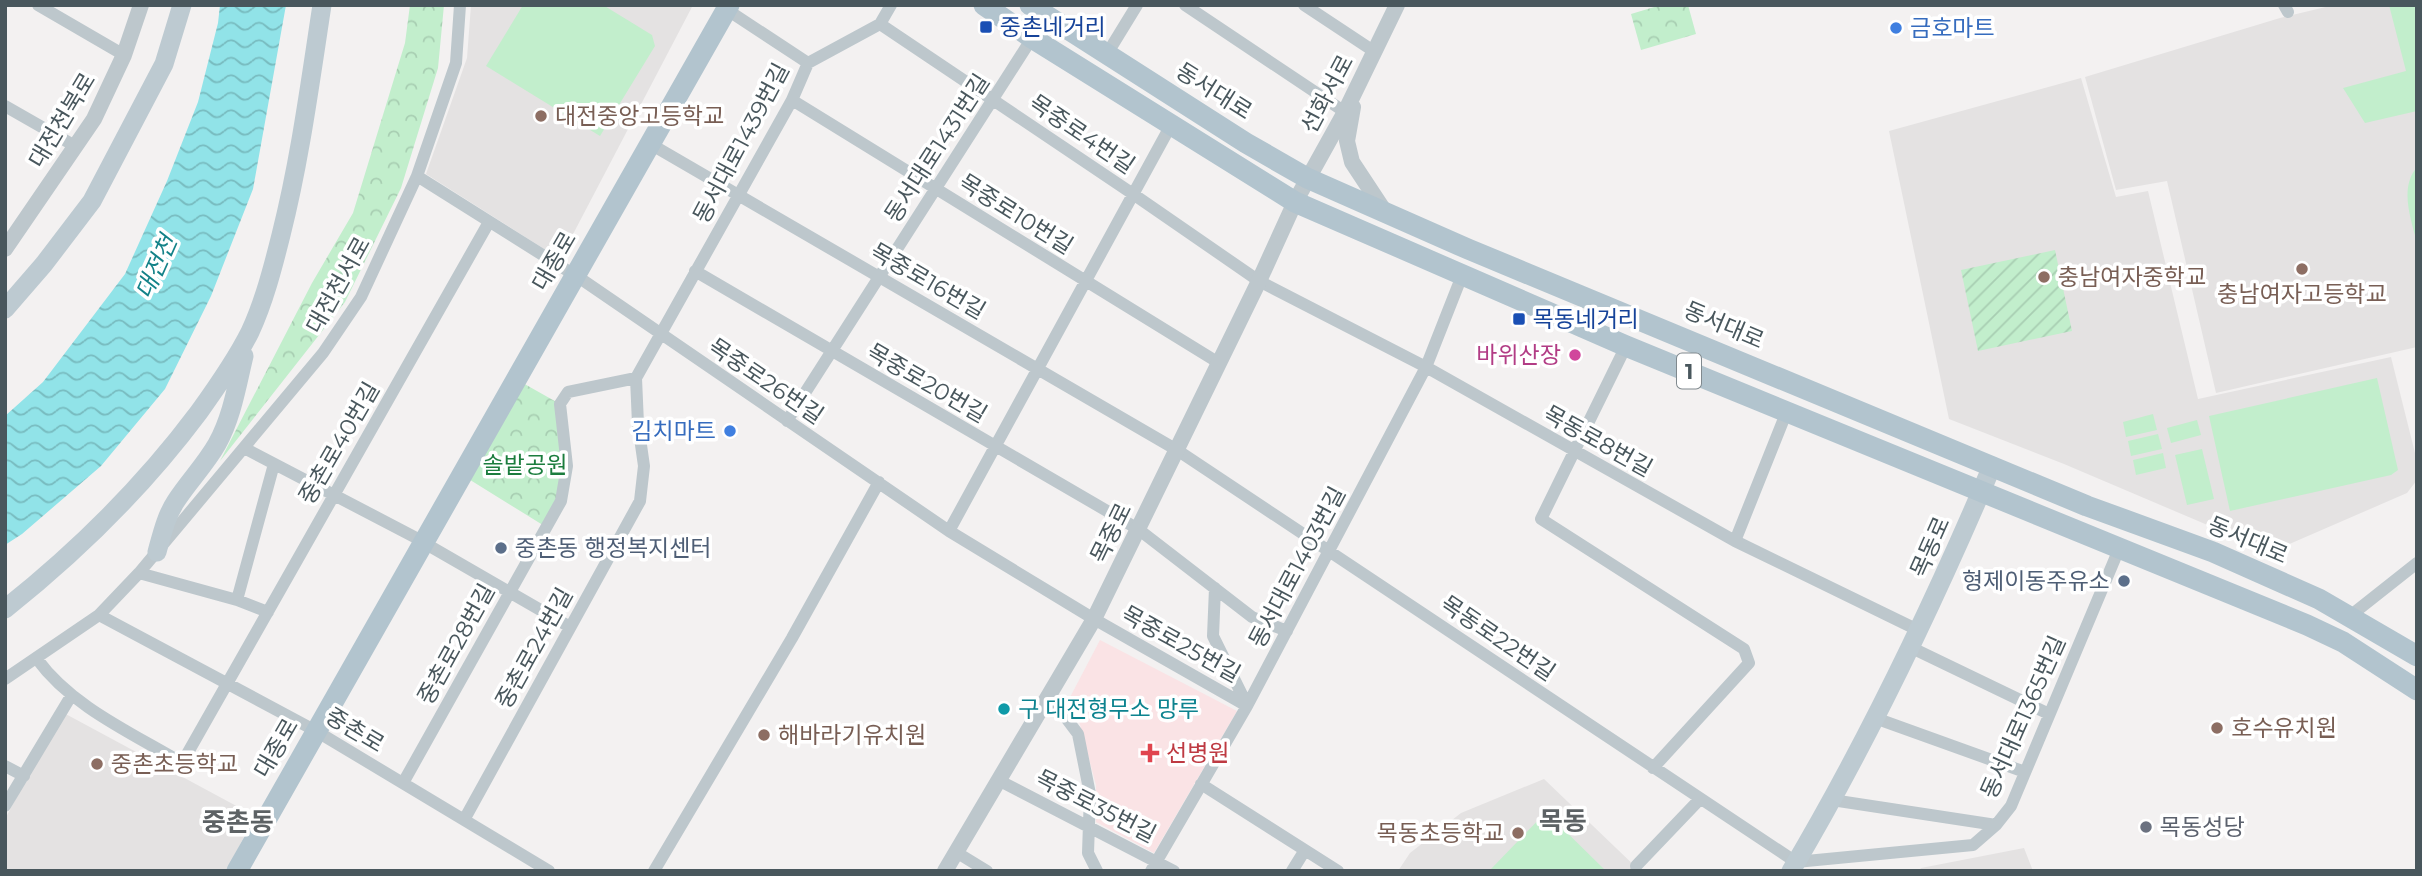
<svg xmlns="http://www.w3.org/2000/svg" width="2422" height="876" font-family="Montserrat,'Noto Sans KR',sans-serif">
  <defs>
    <pattern id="park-crowns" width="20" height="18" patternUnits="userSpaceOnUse" patternTransform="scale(1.75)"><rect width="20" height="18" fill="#c2eecc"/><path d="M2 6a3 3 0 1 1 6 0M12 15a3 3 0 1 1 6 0" fill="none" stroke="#a8ceb2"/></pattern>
    <pattern id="garden-furrows" width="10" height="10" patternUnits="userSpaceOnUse" patternTransform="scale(1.75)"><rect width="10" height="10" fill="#c2eecc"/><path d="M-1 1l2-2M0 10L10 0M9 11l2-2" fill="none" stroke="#a8ceb2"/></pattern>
    <pattern id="water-waves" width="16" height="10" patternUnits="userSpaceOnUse" patternTransform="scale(1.75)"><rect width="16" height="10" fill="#91e3e8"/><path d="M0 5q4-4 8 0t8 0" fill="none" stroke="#78bbbf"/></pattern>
  </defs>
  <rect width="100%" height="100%" fill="#f3f1f1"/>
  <path fill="#e4e2e2" d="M471,5H693L560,259L426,174L467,58Z
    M2334,5H2417V347L2216,393L2167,181L2116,190L2085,77L2280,18Z
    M2081,78L2116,197L2148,191L2198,399L2391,357L2417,461V480L2407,493L2271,552L2064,464L1949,419L1889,131Z
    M62,712L255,816L226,871H5V819Z
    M1544,779L1640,871H1398L1410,853L1461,813Z
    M2024,848L2033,871H1919L1921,868Z"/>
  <path fill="#fae3e5" d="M1100,640L1237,711L1154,853L1096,822V785L1079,721L1067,703Z"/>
  <path fill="#c2eecc" d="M523,5H603L652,35L655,46L600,136L486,66Z
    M2389,5H2417V111L2365,123L2343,88L2406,71Z
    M2417,167V243C2411,219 2399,188 2417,167Z
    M2377,378L2398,470L2391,475L2230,511L2209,416Z
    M2153,414L2157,430L2126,437L2123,422Z
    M2197,420L2201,435L2171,443L2167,428Z
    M2158,434L2162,449L2131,456L2128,441Z
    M2202,449L2214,499L2187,505L2175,455Z
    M2163,453L2166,468L2136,475L2133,460Z
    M1546,812L1606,871H1493L1491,869Z"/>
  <path fill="url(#park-crowns)" d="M410,5H444L438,68L401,188L345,302L220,461L312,283L353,213L405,43Z
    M1661,5H1688L1696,34L1641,50L1631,14Z
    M521,382L560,404L567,466L546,527L467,478Z"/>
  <path fill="url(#garden-furrows)" d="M2055,250L2072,331L1978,351L1961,270Z"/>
  <path fill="url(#water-waves)" d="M220,5H286L253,189L211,296L165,389L101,466L22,534L5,545V416L43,382L125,274L167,181L198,102L218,23Z"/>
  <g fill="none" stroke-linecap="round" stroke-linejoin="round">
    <path stroke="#bdc7cc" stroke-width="12" d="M38,5L124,55
      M1185,5L1345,112
      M1304,5L1375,52
      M2284,5L2288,12
      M735,15L808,63
      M880,24L1133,194L1259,281L1426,367L1735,541L1920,631
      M1107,54L1137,5
      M792,100L1219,363
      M5,106L75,146
      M659,149L1177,450L1796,862
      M417,176L584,281L949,531L1094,619L1247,706
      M695,271L1138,529L1252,617L1287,631
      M1626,346L1541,519L1744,649L1749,663L1653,768
      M787,421L1032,38
      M244,448L424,542
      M949,531L1171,125
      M1735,541L1787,411
      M433,548L570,627
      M139,573L237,600L268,612
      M1215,588L1213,636L1247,705
      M237,600L274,464
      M99,615L316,731L549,871
      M2350,616L2417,563
      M1912,648L2049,714
      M37,659C72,707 132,733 182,763L489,222
      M5,679L99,615L139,573L323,353L361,297L417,176L456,63L460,5
      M1046,700L1063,714L1078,734L1090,794L1088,853L1097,871
      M1875,718L2025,772
      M5,766L24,776
      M998,780L1174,871
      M403,783L561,501L567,466L560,404L568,392L636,378
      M1201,784L1338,871
      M1832,800L1996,825
      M5,806L71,696
      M464,820L640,501L644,466L638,424L636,378L792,100L808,63L880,24L891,5
      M956,852L987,871
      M1796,862L1973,845L1996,825L2011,806L2119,549
      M1636,866L1700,799
      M654,871L792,638L879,482
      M1151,871L1247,706L1426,367L1463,273
      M1292,871L1305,850"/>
    <path stroke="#bdc7cc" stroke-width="16" d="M1353,107L1347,141L1352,162L1385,212
      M5,249L94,119L124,55L141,5
      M945,871L1094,619L1259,281L1295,202L1345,112L1397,5"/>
    <path stroke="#bdcad1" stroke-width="19" d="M5,309L44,264L92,201L164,64L182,5
      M157,552C162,534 166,516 176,501C189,481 205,465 217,444C232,417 237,385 244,356
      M5,609C78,551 143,487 199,412C217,387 236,360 250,332C264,302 273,267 281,235C300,160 310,83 322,5
      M1791,871C1868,741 1933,605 1992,466"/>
    <path stroke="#b2c4ce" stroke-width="21" d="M984,5L1032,38L1295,202L1626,346L2307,625L2343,642L2417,690
      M1030,5L1246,143L1307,178L1468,249L2087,506L2213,552L2319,599L2417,656
      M237,871L729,5"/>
  </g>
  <g fill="#1a4fb4" stroke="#fff" stroke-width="2.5">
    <rect x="979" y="20" width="14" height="14" rx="3.5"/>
    <rect x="1512" y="312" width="14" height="14" rx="3.5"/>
  </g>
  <g fill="#3f7fe0" stroke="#fff" stroke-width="2.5">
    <circle cx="1896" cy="28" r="7"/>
    <circle cx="730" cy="431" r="7"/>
  </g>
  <g fill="#8d6e63" stroke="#fff" stroke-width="2.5">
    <circle cx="541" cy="116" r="7"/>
    <circle cx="2302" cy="269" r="7"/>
    <circle cx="2044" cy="277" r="7"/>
    <circle cx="2217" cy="728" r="7"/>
    <circle cx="764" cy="735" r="7"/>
    <circle cx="97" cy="764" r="7"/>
    <circle cx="1518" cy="833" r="7"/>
  </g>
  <circle fill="#d1479c" stroke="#fff" stroke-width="2.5" cx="1575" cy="355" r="7"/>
  <g fill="#5c6f8a" stroke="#fff" stroke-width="2.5">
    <circle cx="501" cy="548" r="7"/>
    <circle cx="2124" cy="581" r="7"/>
  </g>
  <circle fill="#0f9aa8" stroke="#fff" stroke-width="2.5" cx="1004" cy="709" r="7"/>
  <path fill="#e0444e" stroke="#fff" stroke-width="2.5" d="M1146.5 742.5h7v7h7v7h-7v7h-7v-7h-7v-7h7z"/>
  <circle fill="#6b7280" stroke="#fff" stroke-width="2.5" cx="2146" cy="827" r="7"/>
  <g text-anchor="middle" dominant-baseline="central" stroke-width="7" stroke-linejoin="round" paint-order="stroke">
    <rect fill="#fff" stroke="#80898e" stroke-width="2" x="1677" y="353.5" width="24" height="35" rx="5"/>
    <g font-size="21" font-weight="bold" fill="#49575d">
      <text x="1689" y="371">1</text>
    </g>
    <g font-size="23" fill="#164399" stroke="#fff" text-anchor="start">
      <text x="1000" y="27">중촌네거리</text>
      <text x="1533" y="319">목동네거리</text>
    </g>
    <g font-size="23" fill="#366cbe" stroke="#fff" text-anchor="start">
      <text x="1910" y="28">금호마트</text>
      <text x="716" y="431" text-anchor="end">김치마트</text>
    </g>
    <g font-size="23" fill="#49575d" stroke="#fff">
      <text transform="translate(1214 91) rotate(32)">동서대로</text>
      <text transform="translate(1327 94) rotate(-62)">선화서로</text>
      <text transform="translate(62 120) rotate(-59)">대전천북로</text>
      <text transform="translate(1082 134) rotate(34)">목중로4번길</text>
      <text transform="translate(741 143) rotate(-62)">동서대로1439번길</text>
      <text transform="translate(937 148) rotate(-57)">동서대로1431번길</text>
      <text transform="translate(1016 214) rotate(32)">목중로10번길</text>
      <text transform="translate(554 261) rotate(-60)">대종로</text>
      <text transform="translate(928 281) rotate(30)">목중로16번길</text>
      <text transform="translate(338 285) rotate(-61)">대전천서로</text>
      <text transform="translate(1724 325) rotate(23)">동서대로</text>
      <text transform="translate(766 381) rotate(34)">목중로26번길</text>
      <text transform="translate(927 383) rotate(30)">목중로20번길</text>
      <text transform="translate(1598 441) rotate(29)">목동로8번길</text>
      <text transform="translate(339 443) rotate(-60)">중촌로40번길</text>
      <text transform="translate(1111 533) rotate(-64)">목중로</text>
      <text transform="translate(2248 540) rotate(23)">동서대로</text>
      <text transform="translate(1930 547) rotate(-66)">목동로</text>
      <text transform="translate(1297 567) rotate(-62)">동서대로1403번길</text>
      <text transform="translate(1498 638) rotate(34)">목동로22번길</text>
      <text transform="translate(456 644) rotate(-61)">중촌로28번길</text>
      <text transform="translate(1181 644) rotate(29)">목중로25번길</text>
      <text transform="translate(534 648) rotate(-61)">중촌로24번길</text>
      <text transform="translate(2023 717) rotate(-66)">동서대로1365번길</text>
      <text transform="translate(355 730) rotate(31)">중촌로</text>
      <text transform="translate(276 748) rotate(-60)">대종로</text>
      <text transform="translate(1096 806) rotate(27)">목중로35번길</text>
    </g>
    <g font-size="23" fill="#785e54" stroke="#fff" text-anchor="start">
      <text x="555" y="116">대전중앙고등학교</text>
      <text x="2058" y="277">충남여자중학교</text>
      <text x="2302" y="294" text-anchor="middle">충남여자고등학교</text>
      <text x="2231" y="728">호수유치원</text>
      <text x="778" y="735">해바라기유치원</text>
      <text x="111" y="764">중촌초등학교</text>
      <text x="1504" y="833" text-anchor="end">목동초등학교</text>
    </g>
    <g font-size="23" fill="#b23c85" stroke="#fff" text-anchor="end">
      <text x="1561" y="355">바위산장</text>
    </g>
    <g font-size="23" fill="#1c7d3e" stroke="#fff">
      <text x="525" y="465">솔밭공원</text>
    </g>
    <g font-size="23" fill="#4e5e75" stroke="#fff" text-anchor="start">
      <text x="515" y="548">중촌동 행정복지센터</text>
      <text x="2110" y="581" text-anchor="end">형제이동주유소</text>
    </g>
    <g font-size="23" fill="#0d838f" stroke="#fff" text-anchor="start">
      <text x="1018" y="709">구 대전형무소 망루</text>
    </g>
    <g font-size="23" fill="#be3a42" stroke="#fff" text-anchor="start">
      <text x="1166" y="753">선병원</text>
    </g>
    <g font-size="23" fill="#5b616d" stroke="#fff" text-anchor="start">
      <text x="2160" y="827">목동성당</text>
    </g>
    <g font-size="24" font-style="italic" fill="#138288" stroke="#fff">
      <text transform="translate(156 267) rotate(-66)">대전천</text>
    </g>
    <g font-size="26" font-weight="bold" fill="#5d6265" stroke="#fff">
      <text x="1563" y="821">목동</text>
      <text x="238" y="822">중촌동</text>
    </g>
  </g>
  <rect width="2422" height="876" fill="none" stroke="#49575d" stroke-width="14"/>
</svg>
